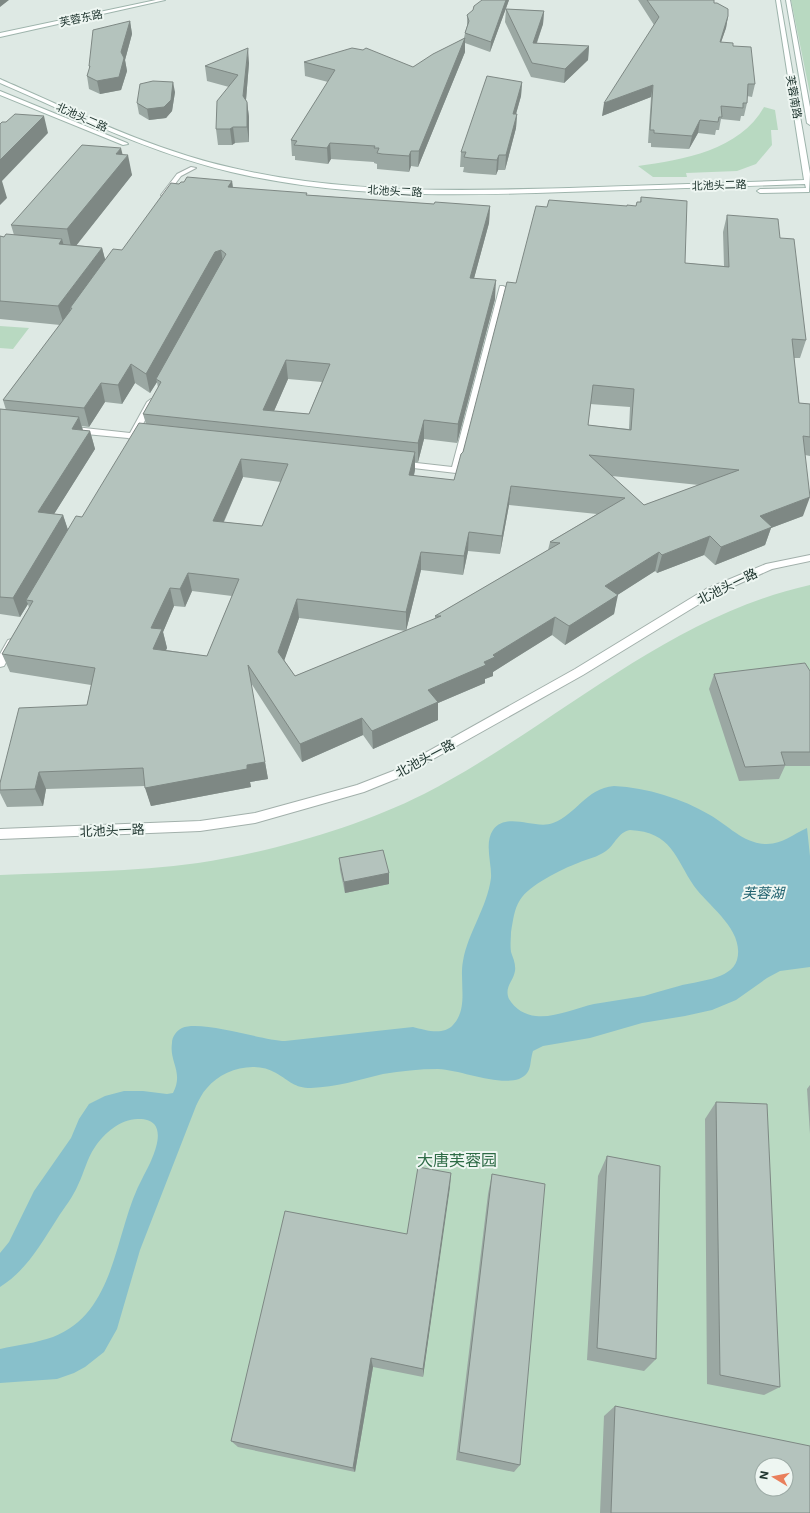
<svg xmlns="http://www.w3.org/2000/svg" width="810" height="1513" font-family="Inter,'Noto Sans SC',sans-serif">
  <rect width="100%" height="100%" fill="#dee9e4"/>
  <path fill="#b8d9c1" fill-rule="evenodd" d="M791,0H810V94Z
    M764,107L775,110L778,130H771L772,145L756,164L737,171L686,173L687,177H653L638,166C683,160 740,150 764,107Z
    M0,326L29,328L13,349L0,348Z
    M810,585V1513H0V875C66,872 133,872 198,863C272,852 358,827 424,794C554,727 665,617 810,585ZM762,1465H786V1489H762Z"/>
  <path fill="#88c0cb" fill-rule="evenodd" d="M614,786C648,788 681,798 710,815C729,826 744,844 767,844C783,844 793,834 807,828L810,856V967L780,971L767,978L736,1000L712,1010L685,1016L642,1023L590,1038L543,1046L533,1051C529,1063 533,1073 519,1079C497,1086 461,1070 438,1069C419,1069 401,1071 383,1074C359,1080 336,1087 311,1088C294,1088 290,1081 276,1073C255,1060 222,1069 207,1088C202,1093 199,1100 196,1106L140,1250L117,1329L104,1352L85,1367L74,1373L57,1379L0,1383V1349C18,1345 36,1343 53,1337C118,1312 114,1229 143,1177C151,1162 174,1119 139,1119C122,1118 104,1133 95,1147C87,1158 84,1173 78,1185C73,1197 64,1208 57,1219C40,1245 27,1270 0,1287V1253L9,1242L34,1191L71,1138L79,1119L89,1104L105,1096L124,1091H143L167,1094L173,1093C184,1072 169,1062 172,1043C172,1037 176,1031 182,1028C202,1020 260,1040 285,1041L413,1027C425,1030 443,1036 453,1025C469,1008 459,982 463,961C468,932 487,908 491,878C492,864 484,843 493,830C507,811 535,830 553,823C577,814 585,789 614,786ZM630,830C672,832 675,858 694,886C709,907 745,930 737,960C731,980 696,981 679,986C667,989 655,993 644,996C627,999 611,1001 594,1004C576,1008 555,1018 536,1016C525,1015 515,1009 509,999C504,987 513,982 515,971C516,964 513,958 511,952C510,945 511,938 511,932C513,921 514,909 520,900C529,885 562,869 578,863C587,859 598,857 606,851C615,845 618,832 630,830Z"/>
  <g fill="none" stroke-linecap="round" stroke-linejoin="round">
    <defs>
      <path id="minor" d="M191,167L196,168L181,176L166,196H162L161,195L177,174Z
        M500,286H503L507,288L461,470L456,473L396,466L394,464L399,461L452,467Z
        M151,399L155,402L138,433L151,435L152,437L151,439L132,440L128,438L75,433L71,430L75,427L130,433L147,402Z
        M12,639L16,640L17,643L4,666L0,667V654L8,640Z"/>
      <path id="tertiary" d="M810,555V561L772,569L714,595L583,675L401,777L364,792L255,823L200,831L0,839V829L200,821L255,813L357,785L393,771L575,669L706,589L766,564Z"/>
      <path id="secondary" d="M156,0H165L0,37V33Z
        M776,0H780L810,174L809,192L760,193L757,191L760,189L806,188L805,184C725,187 645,189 565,192C453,196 341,198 231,172C150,153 76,116 0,83V79L2,80C78,113 152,150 233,168C343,194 457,191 569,188C648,185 726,183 804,180Z
        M786,0H790L810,107V125L807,123Z
        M0,91L127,143L128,144L123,145L0,95Z"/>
    </defs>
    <use href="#minor" stroke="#a2b0ab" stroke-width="2"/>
    <use href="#tertiary" stroke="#a2b0ab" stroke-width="2"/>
    <use href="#secondary" stroke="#9eb4ac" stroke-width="2"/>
    <use href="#minor" fill="#fff" fill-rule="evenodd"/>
    <use href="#tertiary" fill="#fff" fill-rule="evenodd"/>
    <use href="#secondary" fill="#fff" fill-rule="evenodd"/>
  </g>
  <path fill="#9ba8a3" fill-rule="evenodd" d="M509,0L490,52L465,43V52L418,167L411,166L409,172L377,169V164L374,163V162L331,159L328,164L295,160V156H292L291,140L328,82L305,76L304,62L413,67L464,38L465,33L467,26V15Z
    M638,0H714V3L728,16L726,28L721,42L733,46L755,84L752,97L747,96V103L744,116H741L740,121L721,119L719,130H716L715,135L698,133L689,149L651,147V143H648L651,97L602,116L654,25Z
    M506,9L544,11L543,24L537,43L589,46L588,60L564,83L531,77L505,22Z
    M130,21L132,34L125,60L127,71L121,90L100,94L89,89L87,76L90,69L89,66Z
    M249,63L246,100L247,102L249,117V142L235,143L232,145H218L216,129L229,87L207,81L205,66Z
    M522,82L521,96L516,114H517L516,128L505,170H498L496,175L469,173L463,172L464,167H460L461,152Z
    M175,92L172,111L166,118L149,120L139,114L137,103Z
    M123,154L132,175L76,245L102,248L105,260L122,250L179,184L232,181L233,188L307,195L434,204L490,206L489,223L474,278L495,299L457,443L424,439L418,462H415V470L414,476L454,480L516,283L547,207L636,206L637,202H640L641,197L685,263L724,266L723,232L727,215L780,238L806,340L800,358H794L799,403L810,404V456L805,455L803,516L771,528L765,545L715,565L704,555L657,573L655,571L617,595L614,614L565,645L552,635L493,672V676L485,679V683L438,703V720L373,749L363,735L302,762L251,683L268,779L250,782L251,787L151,806L145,786L46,789L43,806L7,807L0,793V783L87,705L91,685L10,672L2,654L29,608L28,604L20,617L0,614V409L6,410L3,400L60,325L0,319V236L4,237L14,235L11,225ZM288,379L322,382L309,414L274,411ZM157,382L158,388L143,414L146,424L82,517L68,530L63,515L54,514L95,449L90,431L83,430L82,426L89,427L105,402L122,404L135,383L150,393ZM590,404L630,407L629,429L588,425ZM612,476L699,485L644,505ZM243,477L281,482L262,526L224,522ZM509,505L597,514L550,542L548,550L435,616V619L406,631L421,570L463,575L468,551L500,554ZM192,591L232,596L207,656L166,650L167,648L163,632L174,606L185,607ZM299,618L406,631L295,676L284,660Z
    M810,671V766H785L779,779L739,781L709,689L714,674Z
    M339,858L389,873V884L345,893L340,870Z
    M810,1085V1134L807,1089Z
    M716,1102L780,1387L764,1395L707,1384L705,1119Z
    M607,1156L656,1359L644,1371L587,1360L598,1176Z
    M451,1173L423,1377L373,1367L355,1472L238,1447L231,1441L407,1234Z
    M492,1174L520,1465L514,1472L456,1460L488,1194Z
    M615,1406L810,1513H600L604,1416Z"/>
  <path fill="#7e8884" d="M0,0H9L0,7Z
    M506,0H509L490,52L491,42Z
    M544,11L543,24L532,56L533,43Z
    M728,16L726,28L717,54L720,42Z
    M130,21L132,34L125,60L127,71L121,90L100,94L97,81L121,52Z
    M465,38V52L418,167L419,151Z
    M589,46L588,60L564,83L565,69Z
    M248,48L249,63L245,112L243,96Z
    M173,82L175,92L172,111L166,118L149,120L147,109Z
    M522,82L521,96L512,128L513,114Z
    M653,85L651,97L602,116L604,103Z
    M247,102L249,117V142L247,127Z
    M517,114L516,128L505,170L506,155Z
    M44,116L48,133L2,181L7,198L0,205V160Z
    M700,120L698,133L689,149L692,136Z
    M233,127L235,143L232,145L230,129Z
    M330,143L331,159L328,164L327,148Z
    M121,148L124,160L128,155L132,175L72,251L67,229L116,154Z
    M411,151V166L409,172V156Z
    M499,155L498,170L496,175L497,160Z
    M232,181L234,198L228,187Z
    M490,206L489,223L469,297L470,278Z
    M62,239L67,257L59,244Z
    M102,248L107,266L70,308L71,315L64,325L58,306Z
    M221,250L224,268L156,379L157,382L150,393L146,374L215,252Z
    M496,280L495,299L457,443L458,424Z
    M286,360L288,379L267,427L263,410Z
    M131,364L135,383L122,404L118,385Z
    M101,383L105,402L89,427L84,408Z
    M79,417L84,435L72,429Z
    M424,420V439L418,462V443Z
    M90,431L95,449L44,530L38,512Z
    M415,452V470L409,494V475Z
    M241,459L243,477L216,539L213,521Z
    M511,486L509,505L500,554L502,536Z
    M810,497L803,516L771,528L765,545L715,565L721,547L760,516Z
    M63,515L69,533L26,600L28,604L20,617L13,598Z
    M469,532L468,551L463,575L464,556Z
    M710,536L704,555L657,573L662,555Z
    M421,552V570L406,631V612Z
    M659,552L655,571L602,605L605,586Z
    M188,573L192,591L185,607L180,589Z
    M170,588L174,606L163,632L167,648L158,667L153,649L151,628Z
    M618,595L614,614L565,645L569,626Z
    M297,599L299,618L281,670L278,652Z
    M555,617L552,635L493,672V676L485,679V683L438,703V720L373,749L372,731L428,690L484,662L493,655Z
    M362,718L363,735L302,762L300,744Z
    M265,762L268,779L250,782L251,787L151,806L145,788L247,765Z
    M39,772L46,789L43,806L35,789Z
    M389,873V884L345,893L344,882Z
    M451,1173L450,1187L423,1377V1369Z
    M371,1358L373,1367L355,1472L353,1468Z"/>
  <path fill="#b4c3bd" stroke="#7e8884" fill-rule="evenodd" d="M482,0H506L491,42L465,33L469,21L467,15L473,10L474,6Z
    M647,0H714V3H717L728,9V16L720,42L733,43V46L751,47L755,84H748L747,103H743V108L721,106L722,117H719L718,122L700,120L692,136L654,133V130H650L653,85L604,103L659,17Z
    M506,9L544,11L533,43L589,46L565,69L532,63Z
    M130,21L121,52L124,58L119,77L97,81L87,76L90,66H89L93,30Z
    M465,38L419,151H411L409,156L382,154L377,153L379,148H374L375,146L330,143L327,148L294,145L297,141L291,140L335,70L304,62L352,48L363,50L366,48L413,67L433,54Z
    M248,48L243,96L247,102V127H233L230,129H216L217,101L238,75L205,66Z
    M487,76L522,82L513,114H517L506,155H499L497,160L470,158L464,157L466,152H461Z
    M153,81L173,82L171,100L164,107L147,109L137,103L140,84Z
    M15,114L44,116L0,160V124L2,122H6Z
    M82,145L121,148L116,154L128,155L67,229L11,225Z
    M187,177L232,181L228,187L307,193L306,195L434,204L435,202L490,206L470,278L496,280L458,424L424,420L418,443L143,414L161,382L156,379L226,254L221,250L215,252L146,374L131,364L118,385L101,383L84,408L3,400L70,311L72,308H70L113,249L122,250L171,183L179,184L181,182H184ZM286,360L330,364L309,414L263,410Z
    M641,197L687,201L685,263L729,267L727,215L778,219L780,238L794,239L806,340L792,339L799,403L810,404V437L803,436L810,497L760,516L772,527L721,547L710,536L662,555L659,552L605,586L618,595L569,626L555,617L493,655L495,657L484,662L486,665L428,690L438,702L372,731L362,718L300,744L248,665L265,762L247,765V769L145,788L143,768L39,772L35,789L0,790V783L19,708L87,705L95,668L2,654L33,601L26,600L76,516L82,517L139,423L415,452L409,475L454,480L461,454L463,452L507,282L516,283L536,206L547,207L549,200L627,206V205L636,206L637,202H641ZM593,385L634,389L631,430L588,425ZM589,455L739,470L644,505ZM241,459L288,464L262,526L213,521ZM511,486L625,498L550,542L560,543L435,616H441L295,676L278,652L297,599L406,612L421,552L464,556L469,532L502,536ZM188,573L239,579L207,656L153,649L162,629L151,628L170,588L180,589Z
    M6,234L62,239L59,244L102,248L58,306L0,301V236L4,237Z
    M0,409L79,417L72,429L90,431L38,512L63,515L13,598L0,597Z
    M805,663L810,671V752H781L785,765L745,767L714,674Z
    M383,850L389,873L344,882L339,858Z
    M716,1102L767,1104L780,1387L720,1375Z
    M607,1156L660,1166L656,1359L597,1348Z
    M418,1167L451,1173L423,1369L371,1358L353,1468L231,1441L285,1211L407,1234Z
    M492,1174L545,1184L520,1465L459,1452Z
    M615,1406L810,1446V1513H611ZM762,1465H786V1489H762Z"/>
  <g text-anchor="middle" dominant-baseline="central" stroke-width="4" stroke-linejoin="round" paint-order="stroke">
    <g font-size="11" fill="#213731" stroke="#eef6f2">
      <text transform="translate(81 18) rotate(-12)">芙蓉东路</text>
      <text transform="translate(794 97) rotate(80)">芙蓉南路</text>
      <text transform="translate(82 117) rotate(24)">北池头二路</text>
      <text transform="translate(719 185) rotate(-2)">北池头二路</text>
      <text transform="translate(395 191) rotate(3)">北池头二路</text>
    </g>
    <g font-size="13" fill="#213731" stroke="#eef6f2">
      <text transform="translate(727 586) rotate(-26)">北池头一路</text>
      <text transform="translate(425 758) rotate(-28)">北池头一路</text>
      <text transform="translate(112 830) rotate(-2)">北池头一路</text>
    </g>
    <g font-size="14" font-style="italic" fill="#1f616e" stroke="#eef6f2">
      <text x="763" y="892">芙蓉湖</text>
    </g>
    <g font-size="16" fill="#2e6b46" stroke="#eef6f2">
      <text x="457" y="1160">大唐芙蓉园</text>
    </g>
  </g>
  <g transform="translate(774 1477) rotate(280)"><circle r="19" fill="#eef6f2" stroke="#9caaa5"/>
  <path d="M0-3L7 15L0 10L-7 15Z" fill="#e97f5c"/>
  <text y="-6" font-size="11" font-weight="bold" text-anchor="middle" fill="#213731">N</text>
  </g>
</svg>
